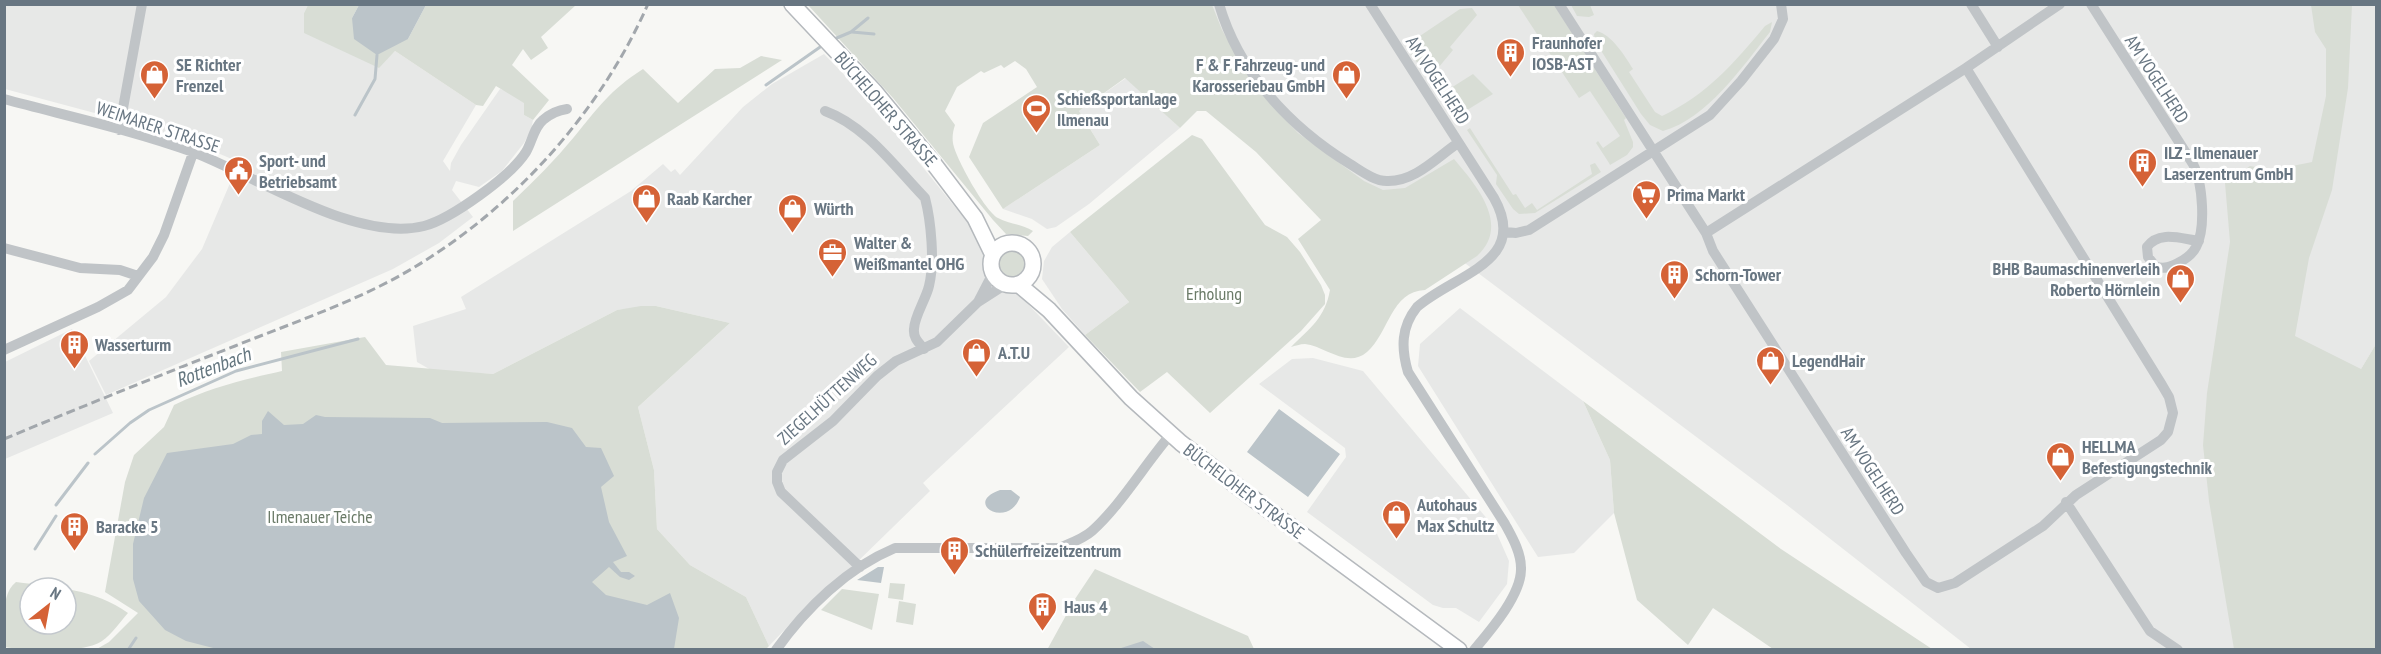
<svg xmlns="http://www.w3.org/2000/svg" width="2381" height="654" font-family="'PT Sans Narrow',sans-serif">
  <rect width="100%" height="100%" fill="#f7f7f4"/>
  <path fill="#e7e8e7" d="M4,5H308L304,13L378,67L395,51L476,105L443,161L450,171L451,163L461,145L500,89L510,92L525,103L524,115L533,120L531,130L524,143L502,171L479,187L456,181L452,190L473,217L439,243L393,269L106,395L89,361L166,297L202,249L239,162L196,144L132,123L5,89Z
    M1196,5H2376V344L2361,369L2274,649H1971L1787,505L1261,110Z
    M824,54L866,97L972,228L988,258L985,270L998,287L1011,290L1024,300L1069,347L923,483L930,491L851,568L818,595L769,646L746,597L690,565L657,529L654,470L638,407L730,323L656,306L617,310L493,374L431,370L417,362L413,326L466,309L461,297L631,191L663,164L671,172L675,169L680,175L743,107L772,84Z
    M1126,78L1180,128L1089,204L1056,227L1047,229L1032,219L1003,209L1100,145L1079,111Z
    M1070,232L1129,302L1085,335L1062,309L1042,279L1044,261L1052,247Z
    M1460,308L1583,401L1610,460L1614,513L1574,553L1538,557L1418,366L1420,344Z
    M72,329L113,413L5,459V362Z
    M1313,358L1363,371L1494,527L1509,561L1507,584L1479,622L1456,608H1443L1433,605L1307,512L1346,457L1345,448L1259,384L1292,359Z"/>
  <path fill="#d8ddd5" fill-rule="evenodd" d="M308,5H359L352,18L408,39L426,5H576L541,37L548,48L531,60L523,49L512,65L549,100L533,120L524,115V103L496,86L483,106L476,105L395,51L379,68L304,33V13Z
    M808,5H1212L1222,30L1254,86L1298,133L1364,181L1383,190L1405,188L1454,159C1476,185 1511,225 1477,256L1425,290C1391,291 1389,333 1367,352C1347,369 1325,346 1305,344C1300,344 1295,346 1291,347C1310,328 1325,318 1330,290L1298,239L1321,220L1256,152L1206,111H1197L1180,128L1125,78L1079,111L1100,145L1003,209L969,157L983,123L1037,87L1026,69L1015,61L1004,68L1001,65L984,73L981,71L957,87L945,111L955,125C953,131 952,137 953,143C955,157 985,211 998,218C1009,224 1022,224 1033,231L1028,236L1006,234L993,220L893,98Z
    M1518,5H1554L1626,118L1624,120L1633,142V147L1627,155L1610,165L1609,163L1596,143L1598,141L1603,148L1620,136L1590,91L1579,98Z
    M1571,5H1590L1594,15L1589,17L1577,16Z
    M2311,5H2352L2348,88L2332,190L2309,258L2295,336L2361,369L2376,344V649H2234L2209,501L2203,445L2207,393L2230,242L2225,183L2250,166L2273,170L2312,162L2326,96V49L2315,32Z
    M1472,8L1477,15L1450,47L1453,50L1429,79L1406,47L1408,44L1460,9Z
    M1772,22L1770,32C1743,66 1707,119 1663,131L1650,125L1641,114L1595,41L1594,34L1597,31C1612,35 1625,56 1633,69L1629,72L1655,112L1662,116C1707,95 1734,63 1765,26Z
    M761,56L782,60L513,231V201C534,181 555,160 574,137C598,108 610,90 643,69L678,103L715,69L740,68Z
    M1473,74L1493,94L1464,112L1468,119L1463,123L1443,93Z
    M1470,128L1513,195L1516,194L1525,208L1532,203L1537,210L1592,174L1590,165L1595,163L1601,172L1535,213L1519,214L1513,209L1496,184L1497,175L1467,130Z
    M1192,135L1202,139L1265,225L1287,237L1300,252L1321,285L1325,295V304L1301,331L1210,413L1167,372L1140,392L1085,335L1129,302L1070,232Z
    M998 264a14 14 0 1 1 28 0a14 14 0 1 1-28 0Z
    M641,306H656L730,323L638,407L654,470L657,529L690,565L746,597L769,646L766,649L95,650L109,642L138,613L105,592L125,482L134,455L164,427L174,405C212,387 242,380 282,371L281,352L365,337L386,365L493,374L617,310Z
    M1583,401L1781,549L1932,649H1773L1713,608L1688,645L1637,600L1614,513L1610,460Z
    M1095,569L1248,636L1254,649L1047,650L1075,599Z
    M16,582C55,587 95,589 128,613C120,622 112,634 102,641C83,654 27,651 5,647C4,628 0,594 16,582ZM30,588H66V624H30Z
    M890,583L905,584L903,600L888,598Z
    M842,589L879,594L872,630L821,610Z
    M899,601L916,604L913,625L896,622Z"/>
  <path fill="#bbc4c9" d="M359,5V4L426,5L408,39L377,55L354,39L352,18Z
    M1279,409L1340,454L1308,497L1247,452Z
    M268,411L284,425L303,424L316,415L325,417L430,418L442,423L547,422L572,428L586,447L601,448L614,476L601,487L609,522L627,556L613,562L621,572H629L635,576L629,580L620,577L609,567L592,582L606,595L647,605L670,593L679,618L674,649L221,650L186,641L165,630L139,601L133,579V544L144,498L167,453L233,444L251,435L262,434V421Z
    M1000,490H1011L1020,497C1008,530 962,503 1000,490Z
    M878,567H884L881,583L857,580Z
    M1143,641L1155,649H1117H1118Z"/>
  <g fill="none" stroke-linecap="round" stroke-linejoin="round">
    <path stroke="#bbc4c9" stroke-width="3" d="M852,32L874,34
      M832,40L851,32L868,18
      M766,85L823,45
      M355,115L375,79L377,55
      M95,454L130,423L149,410L236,371L358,339
      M56,505L88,463
      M35,549L56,516
      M128,650L136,638"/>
    <defs>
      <path id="secondary" d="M792,4L875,92L934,164L975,218L993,255
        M991 264a21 21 0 1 1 42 0a21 21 0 1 1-42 0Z
        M1018,284L1049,310L1131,398L1181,443L1255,500L1459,650"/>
    </defs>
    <use href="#secondary" stroke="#b5b9bd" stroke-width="18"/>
    <path stroke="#c0c4c7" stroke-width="10" d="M1219,4C1239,73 1290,127 1350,164C1360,170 1374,181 1387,181C1415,182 1437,157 1458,143
      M1370,4L1494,198C1530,262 1455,274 1417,307C1401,327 1401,348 1408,372L1505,524C1512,537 1521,552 1521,568C1522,594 1491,630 1474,650
      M1559,4L1706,233L1713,251L1906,553L1926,582L1938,588L1955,583L2043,526L2076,495L2161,440L2168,432L2173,413L2169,397L2162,385L1966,68
      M1971,4L1998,47
      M2091,4L2193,164C2203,183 2206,229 2196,247C2192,255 2186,259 2178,263C2170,267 2165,269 2156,267L2148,257L2147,247C2159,230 2182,239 2199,241
      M4,99C67,116 132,130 193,152C256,176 356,243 424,226C451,219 511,176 526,152C532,142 534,127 543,120C550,114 559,110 567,109
      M825,111C866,126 895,167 925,198C931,221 935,262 929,286C926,299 914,317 914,329C913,338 919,343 924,349
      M119,130L142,4
      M1505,232L1516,233L1529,230L1710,115L1741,81L1774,39L1783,19L1781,4
      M1706,233L1966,68L2060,4
      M4,248L80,268L120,270L138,276
      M978,302L1006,284
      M4,350L98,307L128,290L153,257L164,235L193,153
      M2066,502L2150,631L2178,650
      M860,567L781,492L777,482V472L783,460L833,421L877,376L896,361L937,342L978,302L993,273
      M776,650C806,608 847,568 895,548H1059C1071,543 1083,539 1092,531C1121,505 1145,464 1171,434"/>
    <use href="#secondary" stroke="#fff" stroke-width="15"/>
    <path stroke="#a2a7ac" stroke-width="3" stroke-dasharray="9 4.5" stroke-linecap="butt" d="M4,439C81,407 158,376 235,346C287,325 340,307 390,281C501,222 597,120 648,4"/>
  </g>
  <defs>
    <symbol id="building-pin" viewBox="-11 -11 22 30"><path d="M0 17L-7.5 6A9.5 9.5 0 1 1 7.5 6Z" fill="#d56236" stroke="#fff"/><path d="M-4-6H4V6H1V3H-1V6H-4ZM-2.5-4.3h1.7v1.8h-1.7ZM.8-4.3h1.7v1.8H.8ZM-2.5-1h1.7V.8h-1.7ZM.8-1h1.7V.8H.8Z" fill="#fff"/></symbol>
    <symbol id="shop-pin" viewBox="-11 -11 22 30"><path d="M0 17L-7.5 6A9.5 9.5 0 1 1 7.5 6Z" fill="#d56236" stroke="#fff"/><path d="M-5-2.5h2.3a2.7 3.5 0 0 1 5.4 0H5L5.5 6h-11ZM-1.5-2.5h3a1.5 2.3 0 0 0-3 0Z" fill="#fff"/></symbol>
    <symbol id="stadium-pin" viewBox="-11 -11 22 30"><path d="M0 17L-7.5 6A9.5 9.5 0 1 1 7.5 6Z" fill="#d56236" stroke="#fff"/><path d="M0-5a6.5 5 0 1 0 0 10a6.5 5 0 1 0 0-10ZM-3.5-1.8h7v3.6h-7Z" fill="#fff"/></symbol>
    <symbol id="civic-pin" viewBox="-11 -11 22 30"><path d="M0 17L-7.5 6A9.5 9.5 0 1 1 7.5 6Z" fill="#d56236" stroke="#fff"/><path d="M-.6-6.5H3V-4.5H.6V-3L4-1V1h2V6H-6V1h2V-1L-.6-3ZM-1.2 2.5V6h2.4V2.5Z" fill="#fff"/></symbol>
    <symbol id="supermarket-pin" viewBox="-11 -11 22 30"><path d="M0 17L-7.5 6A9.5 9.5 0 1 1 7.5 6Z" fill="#d56236" stroke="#fff"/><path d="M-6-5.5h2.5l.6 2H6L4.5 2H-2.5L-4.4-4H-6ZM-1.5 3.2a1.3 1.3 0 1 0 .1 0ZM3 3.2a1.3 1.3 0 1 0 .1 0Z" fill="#fff"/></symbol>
    <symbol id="office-pin" viewBox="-11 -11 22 30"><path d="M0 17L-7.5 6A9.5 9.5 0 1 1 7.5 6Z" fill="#d56236" stroke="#fff"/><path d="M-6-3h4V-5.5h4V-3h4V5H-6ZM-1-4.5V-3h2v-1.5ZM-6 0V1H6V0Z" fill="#fff"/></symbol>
  </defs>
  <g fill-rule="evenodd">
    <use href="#building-pin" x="1494" y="36" width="33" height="45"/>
    <use href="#shop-pin" x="138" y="58" width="33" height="45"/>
    <use href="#shop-pin" x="1330" y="58" width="33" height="45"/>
    <use href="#stadium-pin" x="1020" y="92" width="33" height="45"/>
    <use href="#building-pin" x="2126" y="146" width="33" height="45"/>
    <use href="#civic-pin" x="222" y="154" width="33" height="45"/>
    <use href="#supermarket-pin" x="1630" y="178" width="33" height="45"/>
    <use href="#shop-pin" x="630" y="182" width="33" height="45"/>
    <use href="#shop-pin" x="776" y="192" width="33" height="45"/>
    <use href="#office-pin" x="816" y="236" width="33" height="45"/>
    <use href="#building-pin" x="1658" y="258" width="33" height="45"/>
    <use href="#shop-pin" x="2164" y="262" width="33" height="45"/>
    <use href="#building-pin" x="58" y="328" width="33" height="45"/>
    <use href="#shop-pin" x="960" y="336" width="33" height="45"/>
    <use href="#shop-pin" x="1754" y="344" width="33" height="45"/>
    <use href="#shop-pin" x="2044" y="440" width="33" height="45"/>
    <use href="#shop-pin" x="1380" y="498" width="33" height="45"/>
    <use href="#building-pin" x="58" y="510" width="33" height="45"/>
    <use href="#building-pin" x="938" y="534" width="33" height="45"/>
    <use href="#building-pin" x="1026" y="590" width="33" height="45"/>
  </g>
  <g text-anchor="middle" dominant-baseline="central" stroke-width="6" stroke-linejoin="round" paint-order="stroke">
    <g font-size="18" font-weight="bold" fill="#687682" stroke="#fff" text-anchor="start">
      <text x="1532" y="42">Fraunhofer<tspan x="1532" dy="21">IOSB-AST</tspan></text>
      <text x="176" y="64">SE Richter<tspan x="176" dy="21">Frenzel</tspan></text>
      <text x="1325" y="64" text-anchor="end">F &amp; F Fahrzeug- und<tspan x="1325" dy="21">Karosseriebau GmbH</tspan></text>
      <text x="1057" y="98">Schießsportanlage<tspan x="1057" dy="21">Ilmenau</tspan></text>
      <text x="2164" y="152">ILZ - Ilmenauer<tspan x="2164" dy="21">Laserzentrum GmbH</tspan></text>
      <text x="259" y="160">Sport- und<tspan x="259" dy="21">Betriebsamt</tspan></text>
      <text x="1667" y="194">Prima Markt</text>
      <text x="667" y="198">Raab Karcher</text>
      <text x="814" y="208">Würth</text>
      <text x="854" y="242">Walter &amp;<tspan x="854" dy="21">Weißmantel OHG</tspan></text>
      <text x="2160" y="268" text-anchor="end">BHB Baumaschinenverleih<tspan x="2160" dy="21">Roberto Hörnlein</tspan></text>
      <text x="1695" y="274">Schorn-Tower</text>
      <text x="95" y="344">Wasserturm</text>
      <text x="998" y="352">A.T.U</text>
      <text x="1792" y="360">LegendHair</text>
      <text x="2082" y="446">HELLMA<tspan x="2082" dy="21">Befestigungstechnik</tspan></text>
      <text x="1417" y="504">Autohaus<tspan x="1417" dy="21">Max Schultz</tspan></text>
      <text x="96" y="526">Baracke 5</text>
      <text x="975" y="550">Schülerfreizeitzentrum</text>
      <text x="1064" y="606">Haus 4</text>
    </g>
    <g font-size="18" fill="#687682" stroke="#fff">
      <text transform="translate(2157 79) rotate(57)">AM VOGELHERD</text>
      <text transform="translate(1438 80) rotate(57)">AM VOGELHERD</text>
      <text transform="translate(886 109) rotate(49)">BÜCHELOHER STRASSE</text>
      <text transform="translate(158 127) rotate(18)">WEIMARER STRASSE</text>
      <text transform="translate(827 399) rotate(-42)">ZIEGELHÜTTENWEG</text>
      <text transform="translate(1873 471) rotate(57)">AM VOGELHERD</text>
      <text transform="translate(1244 491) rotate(37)">BÜCHELOHER STRASSE</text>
    </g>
    <g font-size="18" fill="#6a7a67" stroke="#fff">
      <text x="1214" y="293">Erholung</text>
      <text x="320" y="516">Ilmenauer Teiche</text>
    </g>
    <g font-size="20" font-style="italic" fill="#64767f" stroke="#fff">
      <text transform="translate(213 367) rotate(-21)">Rottenbach</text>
    </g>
  </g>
  <rect width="2381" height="654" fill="none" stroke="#687682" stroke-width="12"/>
  <g transform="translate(48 606) rotate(31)"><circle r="28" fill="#ffffff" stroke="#c3c8cd" stroke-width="1.5"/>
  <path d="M0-4.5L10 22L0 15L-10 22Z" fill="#d56236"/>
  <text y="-9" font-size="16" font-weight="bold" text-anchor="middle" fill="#687682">N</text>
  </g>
</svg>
